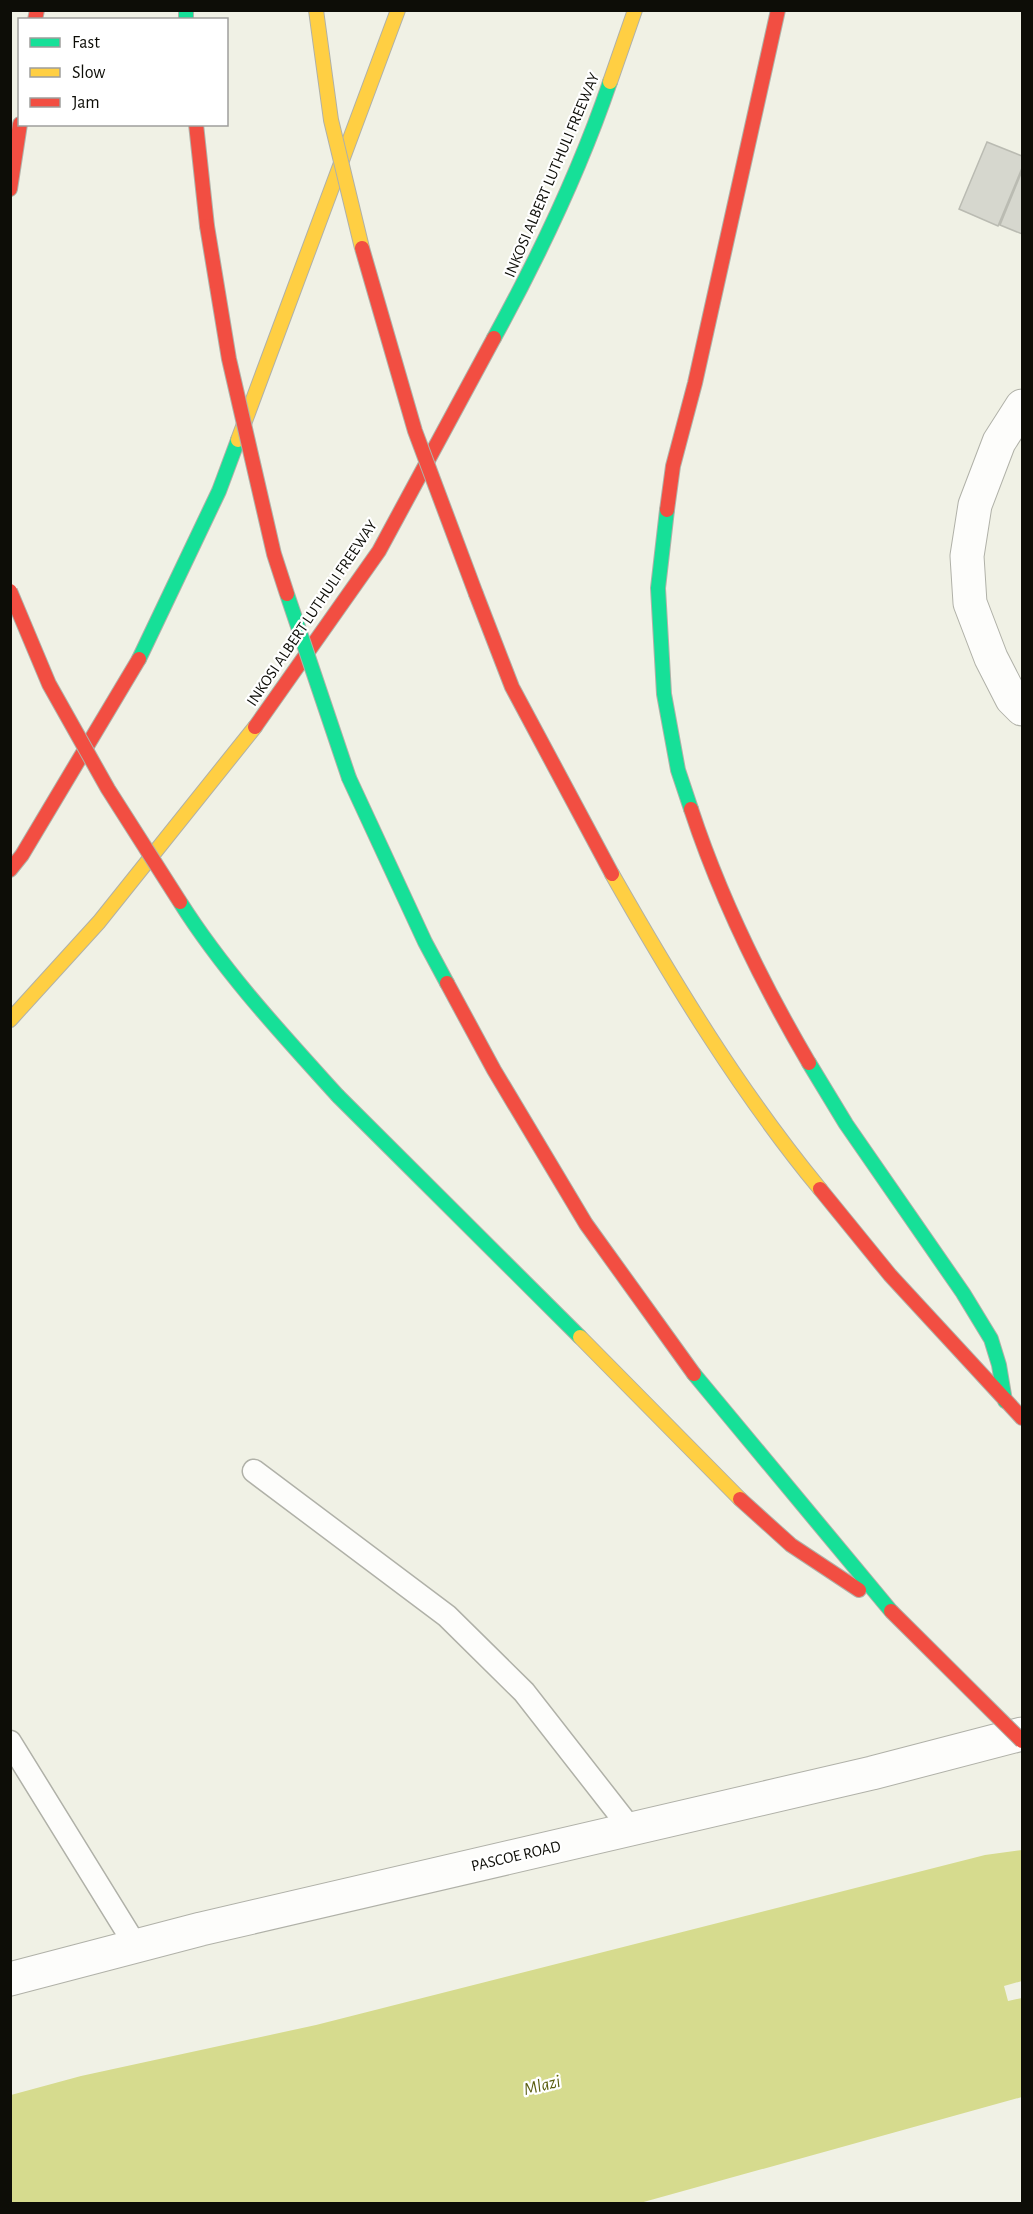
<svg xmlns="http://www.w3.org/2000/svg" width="1033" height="2214" font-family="'Alegreya Sans',sans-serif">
  <rect width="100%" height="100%" fill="#f0f1e5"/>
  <path fill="#d6db8e" d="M1022,1850V1981L1004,1986L1008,2001L1022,1998V2097L640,2203H11V2095L81,2076L316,2025L985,1855Z"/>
  <path fill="#d6d7ce" stroke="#babbb2" stroke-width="1.5" d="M987,142L1022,156V168L998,226L959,209Z
    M1022,171V234L1000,225Z"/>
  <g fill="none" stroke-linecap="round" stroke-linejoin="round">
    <defs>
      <path id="lane" d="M254,1471L447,1616L524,1692L631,1829
        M10,1742L136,1946"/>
      <path id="street" d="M1022,406L999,442L975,505L967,556L970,603L991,658L1012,699L1022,709
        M10,1979L201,1929L872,1773L1022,1734"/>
      <path id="fast" d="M186,10V20
        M494,338C539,256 580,170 610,82
        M667,510L658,588L664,694L678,770L691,809
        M139,659L219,491L238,440
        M349,778L425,942L447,983
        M809,1063L846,1124L963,1293L991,1339L999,1365L1005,1401
        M338,1096L580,1337
        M694,1374L891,1611"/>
      <path id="slow" d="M610,82L635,10
        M238,440L398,10
        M612,874C674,983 740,1092 820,1189
        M10,1020L99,922L255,727
        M580,1337L740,1499"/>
      <path id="jam" d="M35,20L37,10
        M196,124L207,226
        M10,189L20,124
        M667,510L673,466L695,383L778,10
        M476,594L512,687L612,874
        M255,727L379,551L494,338
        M691,809C720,897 762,983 809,1063
        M10,870L22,855L139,659
        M447,983L494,1070L586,1224L694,1374
        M820,1189L890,1275L1022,1418
        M740,1499L791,1545L859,1590"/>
    </defs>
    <use href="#lane" stroke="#b0b1a8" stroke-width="25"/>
    <use href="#street" stroke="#b0b1a8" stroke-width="35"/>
    <use href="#fast" stroke="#b0b1a8" stroke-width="16"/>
    <use href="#slow" stroke="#b0b1a8" stroke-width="16"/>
    <use href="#jam" stroke="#b0b1a8" stroke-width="16"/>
    <use href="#lane" stroke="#fdfdfb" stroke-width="22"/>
    <use href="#street" stroke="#fdfdfb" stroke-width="33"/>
    <use href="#fast" stroke="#16e098" stroke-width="14"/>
    <use href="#slow" stroke="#ffcf43" stroke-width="14"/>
    <use href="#jam" stroke="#f24e42" stroke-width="14"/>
    <defs>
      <path id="fast-bridge" d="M287,594L349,778
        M180,902C225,973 282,1034 338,1096"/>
      <path id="slow-bridge" d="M316,10L331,120L362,248"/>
      <path id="jam-bridge" d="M207,226L229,359L274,554L287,594
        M362,248L415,431L476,594
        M10,591L49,684L108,789L180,902
        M891,1611L1022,1741"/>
    </defs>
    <use href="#fast-bridge" stroke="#b0b1a8" stroke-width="16" stroke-linecap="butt"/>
    <use href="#slow-bridge" stroke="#b0b1a8" stroke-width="16" stroke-linecap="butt"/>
    <use href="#jam-bridge" stroke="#b0b1a8" stroke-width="16" stroke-linecap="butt"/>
    <use href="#fast-bridge" stroke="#16e098" stroke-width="14"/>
    <use href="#slow-bridge" stroke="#ffcf43" stroke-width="14"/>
    <use href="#jam-bridge" stroke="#f24e42" stroke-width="14"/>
  </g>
  <g text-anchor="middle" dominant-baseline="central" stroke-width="4.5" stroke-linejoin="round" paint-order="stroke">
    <g font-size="16" fill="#0d0d07" stroke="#fff">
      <text transform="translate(552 175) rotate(-67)">INKOSI ALBERT LUTHULI FREEWAY</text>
      <text transform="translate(312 613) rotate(-56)">INKOSI ALBERT LUTHULI FREEWAY</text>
      <text transform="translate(516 1856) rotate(-13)">PASCOE ROAD</text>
    </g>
    <g font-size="18" font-style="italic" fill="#595c0d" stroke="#fff">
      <text transform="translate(542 2086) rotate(-14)">Mlazi</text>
    </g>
  </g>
  <rect width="1033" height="2214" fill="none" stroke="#0d0d07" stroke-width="24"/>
  <rect x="18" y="18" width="210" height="108" fill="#ffffff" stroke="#9e9e9c" stroke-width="1.5"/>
  <rect x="30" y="38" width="30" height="9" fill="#16e098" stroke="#9e9e9c" stroke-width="1.5"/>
  <text x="72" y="48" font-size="18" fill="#0d0d07">Fast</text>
  <rect x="30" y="68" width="30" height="9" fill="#ffcf43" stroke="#9e9e9c" stroke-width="1.5"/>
  <text x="72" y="78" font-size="18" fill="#0d0d07">Slow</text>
  <rect x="30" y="98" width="30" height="9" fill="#f24e42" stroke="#9e9e9c" stroke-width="1.5"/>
  <text x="72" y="108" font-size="18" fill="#0d0d07">Jam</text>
</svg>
